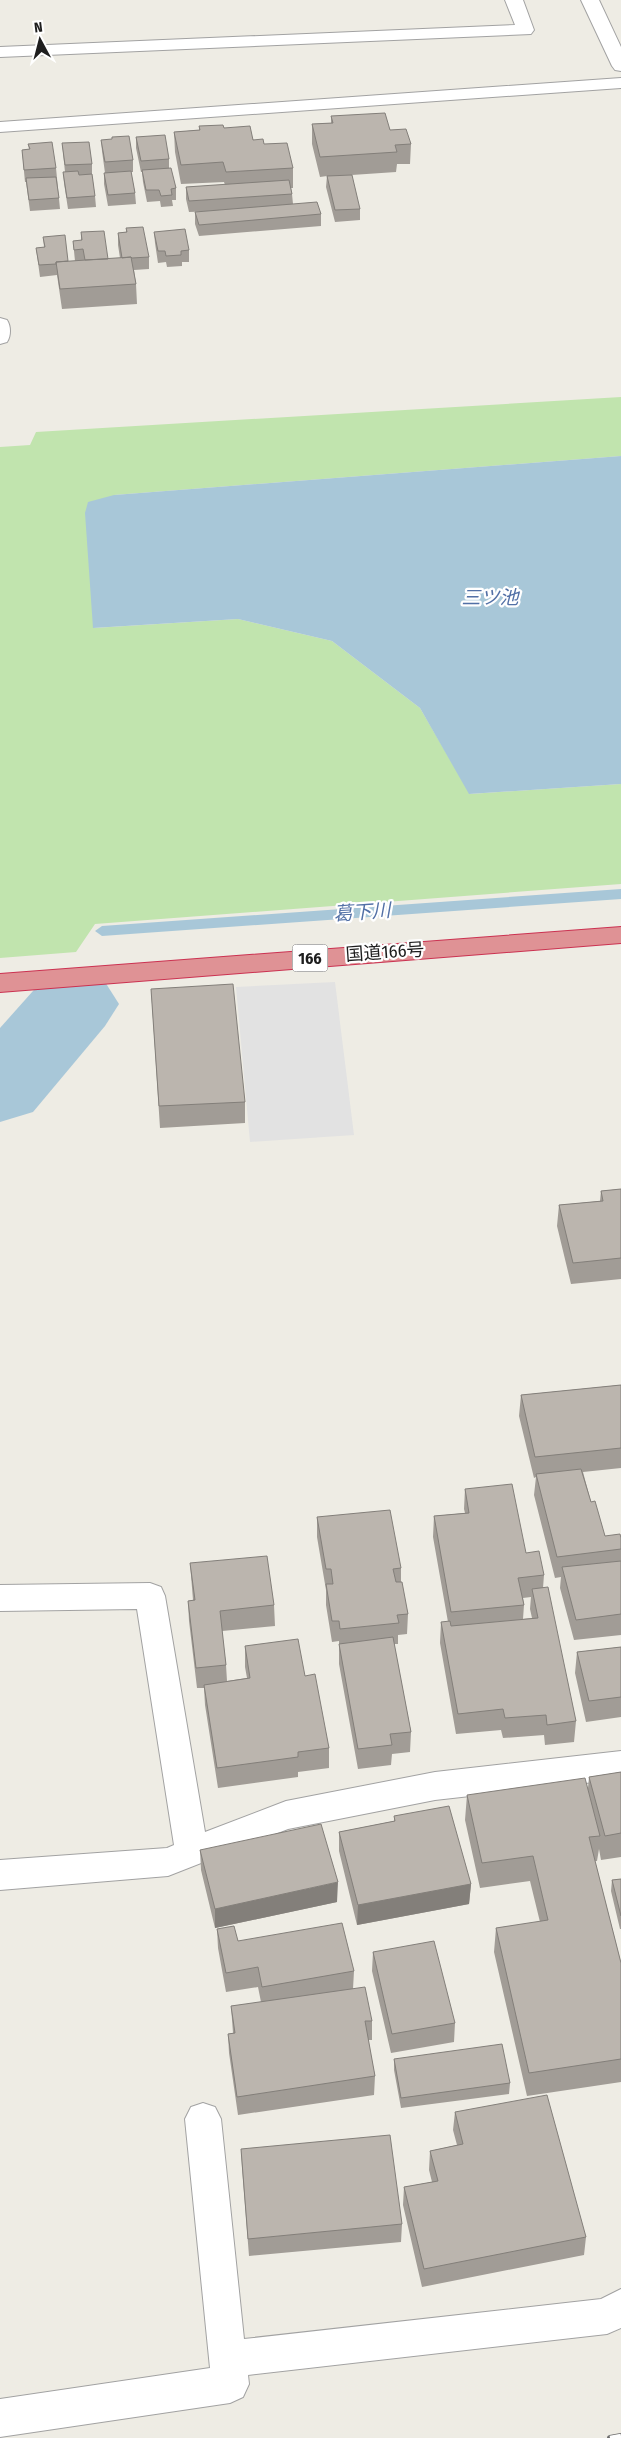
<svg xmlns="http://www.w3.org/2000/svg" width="621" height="2438" font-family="'Fira Sans Condensed','Noto Sans JP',sans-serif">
  <rect width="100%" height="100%" fill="#eeece4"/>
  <path fill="#c1e4ae" d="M621,397V456L114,495L94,628L238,619L332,641L420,708L470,794L621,784V884L95,924L76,952L0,958V447L30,445L36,432Z"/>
  <path fill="#e2e2e2" d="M335,982L354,1135L250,1142L236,987Z"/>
  <path fill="#a8c7d8" d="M621,456V784L469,794L420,708L332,641L238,619L93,628L85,513L88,502L114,495Z"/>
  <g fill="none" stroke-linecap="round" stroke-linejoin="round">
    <path fill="#a8c7d8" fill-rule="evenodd" d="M621,889V899L102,936L95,931L102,926Z"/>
    <path fill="#a8c7d8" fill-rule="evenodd" d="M73,973L105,982L119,1004L105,1026L33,1112L0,1122V1028L41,982Z"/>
    <defs>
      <path id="minor" d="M505,0H523L534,30L531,34L0,57V47L515,25Z
        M581,0H599L621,47V71L615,70L612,66Z
        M621,78V88L0,132V122Z
        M0,318L7,320C11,326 11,336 7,342L0,344Z
        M150,1583L161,1587L165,1596L205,1832L286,1801L435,1772L621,1751V1779L435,1800L288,1829L168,1876L0,1890V1860L167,1848L174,1845L137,1609L0,1611V1585Z
        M203,2103L215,2107L221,2119L244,2339L601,2299L621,2289V2328L607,2334L248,2375L249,2384L243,2397L230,2403L0,2437V2399L210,2368L185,2119L191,2107Z"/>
      <path id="highway" d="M621,927V943L0,992V974Z"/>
    </defs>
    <use href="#minor" stroke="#a2a2a2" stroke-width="2"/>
    <use href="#highway" stroke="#cb3251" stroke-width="2"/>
    <use href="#minor" fill="#fff" fill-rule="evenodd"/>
    <use href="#highway" fill="#df9295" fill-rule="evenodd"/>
    <defs>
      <path id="rail" d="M610,2438L621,2436"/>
    </defs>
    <use href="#rail" stroke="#6c6c6c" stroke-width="6"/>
    <use href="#rail" stroke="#fff" stroke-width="4.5" stroke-dasharray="14" stroke-linecap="butt"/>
  </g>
  <path fill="#a19c96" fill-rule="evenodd" d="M331,116L390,130L411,144L410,164H397L396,172L337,176L360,209V220L335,222L326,187L327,176L320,177L312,144V124L331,123Z
    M199,126L224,128L264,144L293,168V188H291L292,194L293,204L321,214V226L199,236L195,224V212L217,211L189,212L186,199V187L225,185L224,182L181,184L175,152L174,132L199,130Z
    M136,137L169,159V168L176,188V200H172L173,206L161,207L160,201L147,202L143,182L142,172H141L136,148Z
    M101,140L133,160V172H131L135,193L136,204L108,206L104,184V173H105L102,151Z
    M62,143L92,164V175L95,196L96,207L68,209L64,183L63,172H65Z
    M28,144L56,168L60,209L30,211L26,182H25L22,150L29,149Z
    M126,228L149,257V269L134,270L136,284L137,304L62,309L57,275L40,277L36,248L44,247L43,237L68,261H75L73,241L81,240V232L108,259L120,258L118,245V233L126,232Z
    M154,232L189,250V262H182V266L167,267L166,262L158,263L155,243Z
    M151,989L245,1102V1123L160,1128Z
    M621,1189V1279L571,1284L557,1226L559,1205L600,1201L601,1191Z
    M621,1385V1468L583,1472L591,1502L605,1536L621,1538V1635L574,1640L560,1588L561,1577L555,1578L534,1495L536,1477L534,1478L519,1416L521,1395Z
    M465,1489L526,1553L544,1575L543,1588L576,1721L574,1742L545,1745L544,1735L503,1738L501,1730L456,1734L440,1643L441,1622H448L433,1537L434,1516L465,1513L464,1509ZM531,1597L530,1609L532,1618L523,1619L524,1605L523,1598Z
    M317,1517L401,1568V1582L408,1614L407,1634L398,1635V1644H394L411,1732L410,1752L392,1754L391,1765L358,1769L339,1664V1641L332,1642L326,1605V1590L317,1537Z
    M190,1563L274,1605L275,1626L222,1631L226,1665L227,1681L247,1678L245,1667V1646L305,1676L329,1748V1768L298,1772V1777L218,1788L205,1705L204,1688H197L189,1621L188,1601L193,1600Z
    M621,1647V1717L586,1722L575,1673L577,1652Z
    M621,1772V1857L601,1860L599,1849L597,1861H595L621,1963V2082L527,2096L494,1952L496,1928L540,1922L530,1881L480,1888L465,1820L467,1795L588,1788L589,1777Z
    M394,1816L471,1884L469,1904L357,1925L339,1851V1832L394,1821Z
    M200,1850L337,1902L215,1928L201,1870Z
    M621,1879V1929H620L611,1891L612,1880Z
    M217,1929L238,1941L354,1971L353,1989L372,2021V2040H368L375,2076L374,2095L238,2115L229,2053L228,2034L233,2033L231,2006L261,2002L258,1987L226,1992L218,1948Z
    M373,1952L455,2023L454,2042L391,2053L372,1971Z
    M394,2059L510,2083L509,2094L401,2108L394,2070Z
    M455,2112L586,2237L584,2255L422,2287L403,2205L404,2187L432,2182L429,2170L430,2151L457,2145L453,2130Z
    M241,2149L402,2224L401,2242L249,2256L242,2167Z"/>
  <path fill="#837f7a" d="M338,1882L337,1902L215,1928V1909Z
    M471,1884L469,1904L357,1925L358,1905Z"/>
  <path fill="#bbb5ae" stroke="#837f7a" d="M385,113L390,130L406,129L411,144L395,145L397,152L320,157L312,124L333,123L331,116Z
    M223,125L224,128L250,126L253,140L263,139L264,144L287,143L293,168L226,172L223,162L181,165L174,132L200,130L199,126Z
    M165,135L169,159L141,161L136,137Z
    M129,136L133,160L105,162L101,140L112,139V137Z
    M52,142L56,168L24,170L22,150L30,149L28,144Z
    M89,142L92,164L65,165L62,143Z
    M171,168L176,188L171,189L172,195L161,196L159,190H146L142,170Z
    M78,171L79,175L92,174L95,196L67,198L63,172Z
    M131,171L135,193L108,195L104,173Z
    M352,175L360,209L335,210L327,176Z
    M56,177L59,198L29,200L26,178Z
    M289,180L292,194L189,201L186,187Z
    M317,202L321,214L199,225L195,212Z
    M143,227L149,257L132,258L131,257L122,258L118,233L127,232L126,228Z
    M185,229L189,250L181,251V255L166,256L165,251H158L154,232Z
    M104,231L108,259L85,260L83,249L74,250L73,241L82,240L81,232Z
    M65,235L68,261L56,262V264L39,265L36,248L45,247L43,237Z
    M131,257L136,284L60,289L56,262Z
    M233,984L245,1102L159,1106L151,989Z
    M621,1189V1258L573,1263L559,1205L603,1201L601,1191Z
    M621,1385V1448L535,1457L521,1395Z
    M581,1469L591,1502L595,1501L605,1536L620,1534L621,1538V1549L557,1557L536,1474Z
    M512,1484L526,1553L539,1551L544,1575L518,1578L524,1605L451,1612L434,1516L469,1513L465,1489Z
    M390,1510L401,1568L393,1569L396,1582H402L408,1614L397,1615L399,1623L340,1629L339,1621H332L326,1584H333L331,1569H326L317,1517Z
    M267,1556L274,1605L220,1611L226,1665L196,1668L188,1601L195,1600L190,1563Z
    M621,1561V1614L576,1620L562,1567Z
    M548,1587L576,1721L547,1725L546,1715L505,1718L503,1709L458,1714L441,1622L450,1621L451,1626L538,1618L532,1589Z
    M393,1637L411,1732L390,1734L392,1745L358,1749L339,1644Z
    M298,1639L305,1676L315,1674L329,1748L298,1752V1757L217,1768L204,1685L250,1678L245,1646Z
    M621,1647V1697L589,1701L577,1652Z
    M621,1772V1833L605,1836L589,1777Z
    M585,1778L600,1836L589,1837L621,1963V2059L529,2073L496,1928L548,1920L533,1856L482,1863L467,1795Z
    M449,1806L471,1884L358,1905L339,1832L395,1821L394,1816Z
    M321,1824L338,1882L215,1909L200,1850Z
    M621,1879V1916L612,1880Z
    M342,1923L354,1971L262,1987L258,1967L226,1973L217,1929L234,1926L238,1941Z
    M434,1941L455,2023L392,2034L373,1952Z
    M365,1987L372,2021H365L375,2076L237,2097L228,2034L235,2033L231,2006Z
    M502,2044L510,2083L401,2098L394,2059Z
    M547,2095L586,2237L424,2269L404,2187L438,2181L430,2151L463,2144L455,2112Z
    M390,2135L402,2224L248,2239L241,2149Z"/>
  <g text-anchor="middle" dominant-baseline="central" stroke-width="4.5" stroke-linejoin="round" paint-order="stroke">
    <rect fill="#fff" stroke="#626262" stroke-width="1" x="292.5" y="944.5" width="35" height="27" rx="4"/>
    <g font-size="16" font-weight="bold" fill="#1e1e1e">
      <text x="310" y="958">166</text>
    </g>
    <g font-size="18" fill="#1e1e1e" stroke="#fff">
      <text transform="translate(385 952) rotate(-4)">国道166号</text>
    </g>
    <g font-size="19" font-style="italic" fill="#5270a6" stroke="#fff">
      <text x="490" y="597">三ツ池</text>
      <text transform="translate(362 912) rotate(-4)">葛下川</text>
    </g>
  </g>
  <g transform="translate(40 40) rotate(353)" stroke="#ffffff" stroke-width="4" paint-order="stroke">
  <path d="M0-4L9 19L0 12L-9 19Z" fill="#1e1e1e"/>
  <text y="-8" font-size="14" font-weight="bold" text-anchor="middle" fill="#1e1e1e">N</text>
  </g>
</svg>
